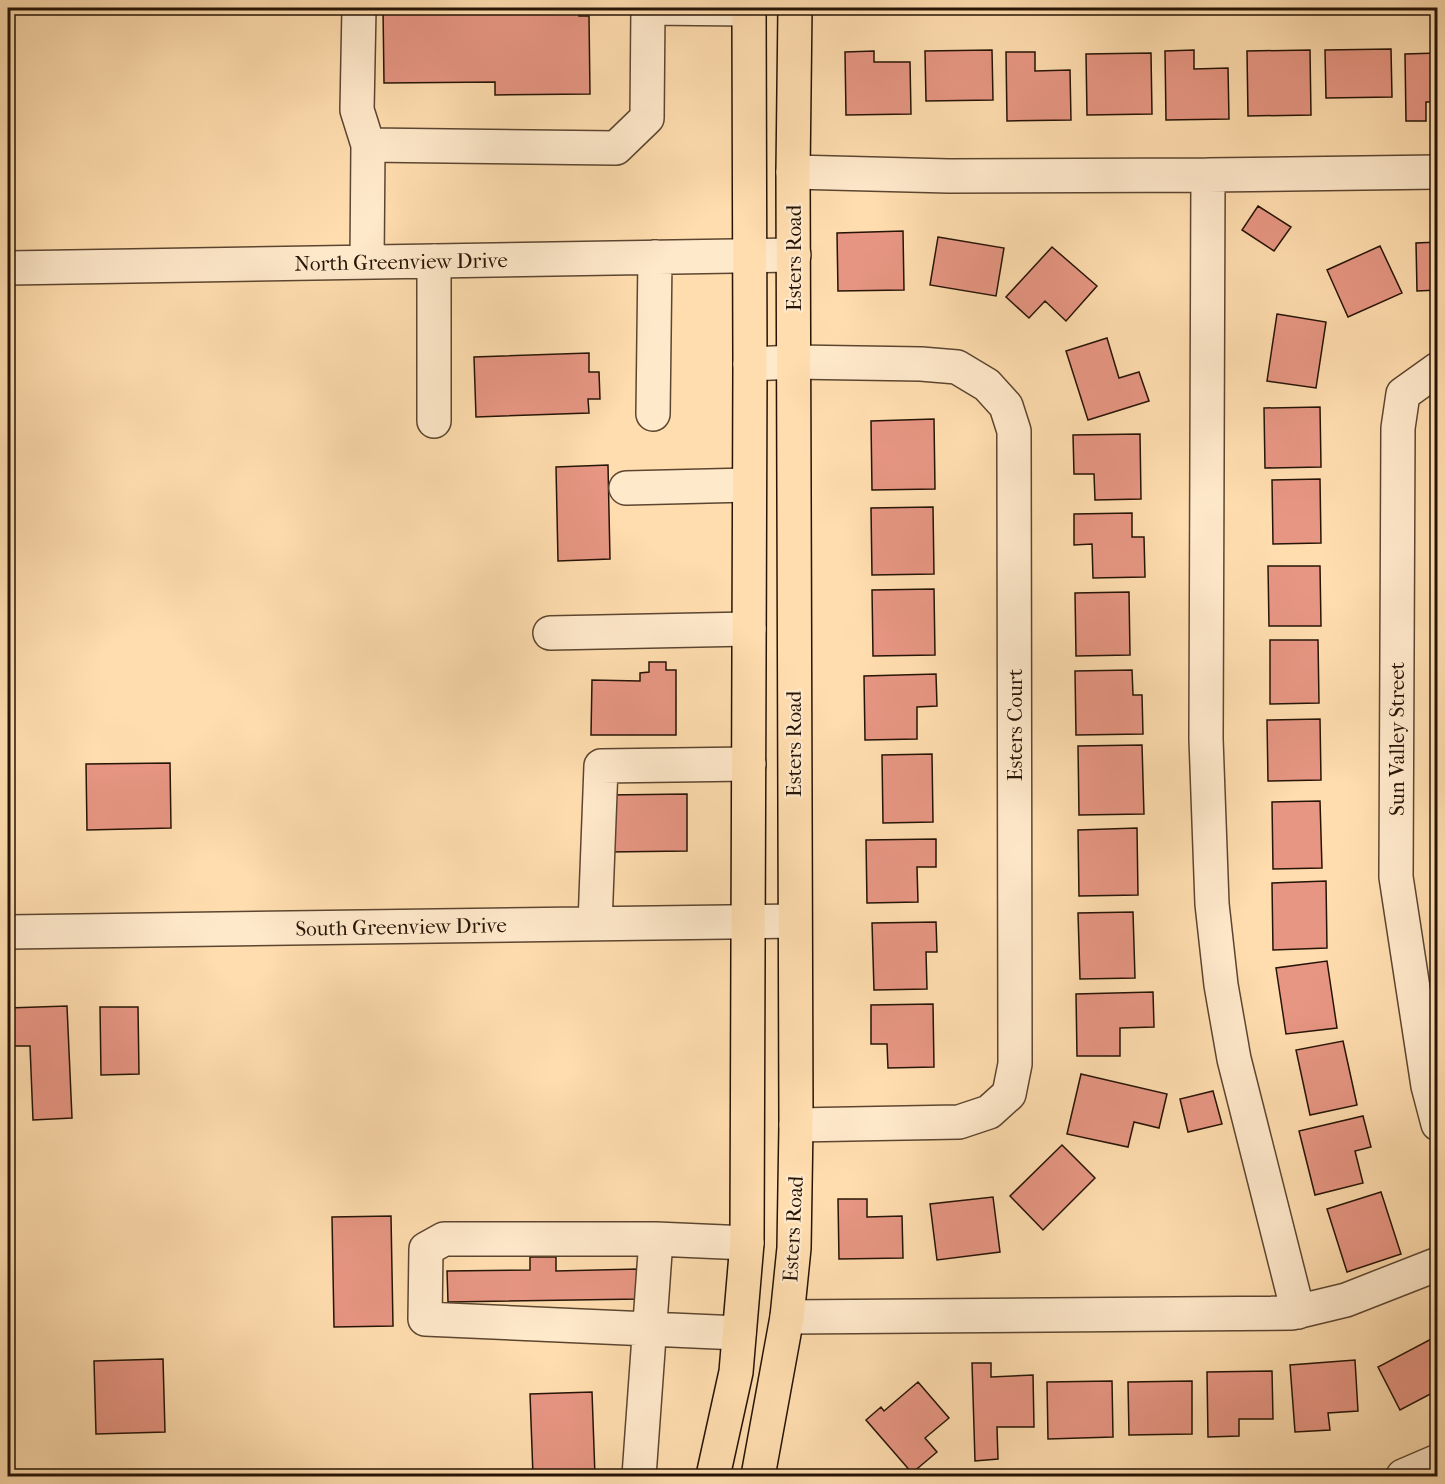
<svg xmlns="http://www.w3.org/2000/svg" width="1445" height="1484" font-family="'IM FELL French Canon',serif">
  <rect width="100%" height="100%" fill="#ffddaf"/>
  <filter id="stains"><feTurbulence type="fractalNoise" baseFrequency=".00333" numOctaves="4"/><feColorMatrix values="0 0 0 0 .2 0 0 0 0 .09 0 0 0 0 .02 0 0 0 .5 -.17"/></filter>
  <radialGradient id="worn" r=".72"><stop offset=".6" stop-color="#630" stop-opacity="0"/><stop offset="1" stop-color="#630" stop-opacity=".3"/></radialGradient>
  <path fill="#e79683" stroke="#261406" stroke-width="1.5" d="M383,8H579V16H589L590,94L495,95V82L384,83Z
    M1391,49L1392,97L1326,98L1325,50Z
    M992,50L993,100L926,101L925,51Z
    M1194,50V69L1228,68L1229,119L1166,120L1165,51Z
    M1310,50L1311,115L1248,116L1247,51Z
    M874,51V62H910L911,114L846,115L845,52Z
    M1006,52H1035V71L1070,70L1071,120L1007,121Z
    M1151,53L1152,114L1087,115L1086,54Z
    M1438,53V102H1426V121H1406L1405,54Z
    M1258,206L1291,227L1274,251L1242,230Z
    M903,231L904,290L838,291L837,233Z
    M938,237L1004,248L996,296L930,285Z
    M1438,242V290L1417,291L1416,243Z
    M1380,246L1402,293L1348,317L1327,270Z
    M1052,247L1097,286L1066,321L1045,301L1029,318L1006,297Z
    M1277,314L1326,322L1316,388L1267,381Z
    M1107,338L1119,378L1139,372L1149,401L1088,420L1066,351Z
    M589,353V372H599L600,399H588L589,413L476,417L474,357Z
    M1320,407L1321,467L1265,468L1264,408Z
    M934,419L935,489L872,490L871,421Z
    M1140,434L1141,499L1095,500L1094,474H1074L1073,435Z
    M608,465L610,559L558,561L556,467Z
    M1320,479L1321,543L1273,544L1272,480Z
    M933,507L934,574L872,575L871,508Z
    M1132,513V537H1144L1145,577L1093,578L1092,544L1074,545V514Z
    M1268,566H1320L1321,626H1269Z
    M934,589L935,655L873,656L872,590Z
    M1129,592L1130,655L1076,656L1075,593Z
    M1270,640H1318L1319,703L1270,704Z
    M649,662H666V670H676V735H591L592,680L640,681V673L649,672Z
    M1132,670L1133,695H1142L1143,734L1076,735L1075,671Z
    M936,674L937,706L917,707V739L865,740L864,676Z
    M1320,719L1321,780L1268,781L1267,720Z
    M1142,745L1144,814L1079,815L1078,746Z
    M932,754L933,822L883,823L882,755Z
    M170,763L171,828L87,830L86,764Z
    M687,794V851L608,852V795Z
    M1320,801L1322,868L1273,869L1272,802Z
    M1137,828L1138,895L1079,896L1078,830Z
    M936,839V867H917L918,902L867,903L866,840Z
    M1326,881L1327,948L1273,950L1272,883Z
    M1133,912L1135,978L1080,979L1078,913Z
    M936,922L937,952H926L927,989L874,990L872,923Z
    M1327,961L1337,1028L1286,1034L1276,968Z
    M1153,992L1154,1027L1120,1028V1056H1077L1076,994Z
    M933,1004L934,1067L888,1068L887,1044H871V1005Z
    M67,1006L72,1118L33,1120L30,1046H8V1008Z
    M100,1007H138L139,1074L101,1075Z
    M1343,1041L1357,1105L1310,1115L1296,1050Z
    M1081,1074L1167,1094L1159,1128L1134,1122L1128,1147L1067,1134Z
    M1213,1091L1222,1124L1188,1132L1180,1099Z
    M1363,1116L1371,1147L1355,1151L1363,1183L1315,1195L1299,1131Z
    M1062,1145L1095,1178L1043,1230L1010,1196Z
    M1381,1192L1401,1254L1347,1272L1327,1209Z
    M993,1197L1000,1252L937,1260L930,1204Z
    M838,1199H867V1217L902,1216L903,1258L839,1259Z
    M391,1216L393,1326L334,1327L332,1217Z
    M530,1257H556V1271L639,1269L640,1299L448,1302L447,1271L530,1270Z
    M1437,1336L1438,1390L1400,1410L1378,1367Z
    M163,1359L165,1432L96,1434L94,1361Z
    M1355,1360L1358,1411L1328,1413L1330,1430L1295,1432L1290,1365Z
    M972,1363H991V1377L1033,1375L1034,1427H997L998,1459L975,1461Z
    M1272,1371L1273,1419H1239V1436L1208,1437L1207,1372Z
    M1112,1381L1113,1437L1048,1439L1047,1382Z
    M1192,1381V1434L1129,1435L1128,1382Z
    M918,1382L949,1418L925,1438L937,1452L912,1473L866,1420L881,1407L884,1411Z
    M592,1392L595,1476H533L530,1394Z"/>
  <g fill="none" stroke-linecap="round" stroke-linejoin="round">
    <defs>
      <path id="minor" d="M359,8L357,110L368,145
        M793,172L949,176L1208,175
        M434,261V421
        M367,262L368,145L616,148L647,118L648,8L748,9
        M8,268L794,255
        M750,364L794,362L921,364L957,367L987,385L1006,406L1014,431L1015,1064L1009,1094L989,1112L959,1122L796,1125
        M1438,369L1403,394L1398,428L1396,877L1428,1086L1438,1124
        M653,414L655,257
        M626,488L749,485
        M550,633L749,629
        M595,924L601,766L749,764
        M8,932L794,921
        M656,1239H444L426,1249L425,1319L739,1333
        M1298,1312L1234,1059L1221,985L1212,904L1206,739L1208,175L1438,172
        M787,1317L1292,1313L1346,1300L1438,1264
        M639,1476L656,1239L747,1243
        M1403,1476L1438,1461"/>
      <path id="major" d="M713,1476L736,1372L747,1243L750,364L749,8
        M758,1476L787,1317L794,1248L796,1125L793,172L795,8"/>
    </defs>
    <use href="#minor" stroke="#5c4630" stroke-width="36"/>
    <use href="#major" stroke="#261406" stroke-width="36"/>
    <use href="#minor" stroke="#ffe9cb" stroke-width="33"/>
    <use href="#major" stroke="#ffddaf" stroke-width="33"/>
  </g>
  <g text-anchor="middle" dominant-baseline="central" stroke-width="4.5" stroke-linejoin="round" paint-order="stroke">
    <g font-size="21" fill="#261406" stroke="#ffe9cb">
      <text transform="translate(794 258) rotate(-90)">Esters Road</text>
      <text transform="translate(401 262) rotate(-1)">North Greenview Drive</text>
      <text transform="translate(1015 725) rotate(-90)">Esters Court</text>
      <text transform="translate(1397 739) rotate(-90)">Sun Valley Street</text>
      <text transform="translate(794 744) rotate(-90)">Esters Road</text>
      <text transform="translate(401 927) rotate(-1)">South Greenview Drive</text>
      <text transform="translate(793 1229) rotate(-87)">Esters Road</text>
    </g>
  </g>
  <rect width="1445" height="1484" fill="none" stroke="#ffddaf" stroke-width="30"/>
  <rect x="9" y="9" width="1427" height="1466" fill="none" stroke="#261406" stroke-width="3"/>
  <rect x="15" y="15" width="1415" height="1454" fill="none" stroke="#261406" stroke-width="1.5"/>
  <rect width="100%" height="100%" filter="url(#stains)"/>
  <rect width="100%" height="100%" fill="url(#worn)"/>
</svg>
